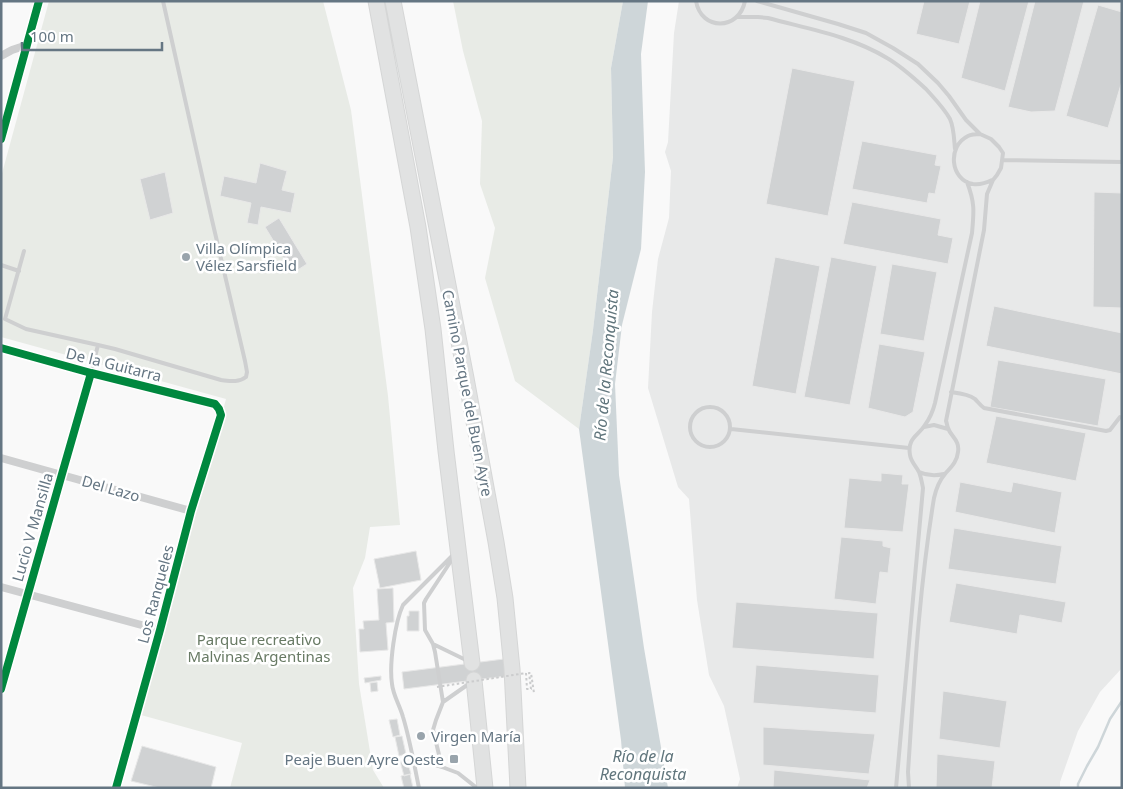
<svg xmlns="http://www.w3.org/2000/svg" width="1123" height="789" font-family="'Noto Sans',sans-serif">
  <rect width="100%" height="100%" fill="#f9f9f9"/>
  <path fill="#e8e9e9" d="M679,1H1122V668L1100,692L1078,731L1060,782V788H737L740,779L724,706L709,675L697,600L689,499L678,487L648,388L652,312L658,259L669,218L671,171L665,152L668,142L674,33Z"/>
  <path fill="#e8ebe6" d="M49,1H323L351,110L388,396L400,525L370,527L365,558L353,588L359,684L373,770L384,788H230L242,743L141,715L226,399L1,337V177Z
    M453,1H623L611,68L613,157L593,330L579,429L515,381L485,278L495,228L480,184L482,121L463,51Z"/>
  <path fill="#ced6d9" d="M623,1H648L641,54L645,172L641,249L622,325L615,384L619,475L644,648L668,788H625L621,740L579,429L593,330L613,157L611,68Z"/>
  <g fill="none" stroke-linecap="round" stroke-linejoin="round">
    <path stroke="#ced6d9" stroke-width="2.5" d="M1078,788V784L1087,766L1098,747L1110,719L1122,701"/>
  </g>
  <path fill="#d0d2d3" stroke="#e8e8e8" d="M924,1H970L959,44L916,34Z
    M980,1H1029L1005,91L961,78Z
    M1035,1H1084L1055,111L1031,112L1008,107Z
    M1098,5L1122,12V81L1108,128L1066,116Z
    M792,68L855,81L828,216L766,204Z
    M862,141L937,155L935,165L941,166L935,194L929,193L927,203L852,189Z
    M260,163L287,171L282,190L295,193L291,213L261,207L258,225L247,223L251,203L220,196L224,176L256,183Z
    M165,172L173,213L150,220L140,179Z
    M1094,192L1122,193V308L1093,307Z
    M852,202L941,219L938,235L953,238L948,264L843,244Z
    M279,218L307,264L293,273L265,227Z
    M775,257L820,266L796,394L752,386Z
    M831,257L877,266L850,405L804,397Z
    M892,264L937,272L924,341L880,334Z
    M994,306L1122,333V374L986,346Z
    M879,344L925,352L913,412L905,417L868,408Z
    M998,360L1106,379L1098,426L990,407Z
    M996,416L1086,433L1076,481L986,463Z
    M881,473L903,475L902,484H909L903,532L844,528L849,478L881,481Z
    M960,482L1011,492L1013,482L1062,492L1055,533L955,512Z
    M954,528L1062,546L1056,584L948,569Z
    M841,537L883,541V546L891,548L888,573L880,572L876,604L834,599Z
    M416,551L421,580L380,588L374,559Z
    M956,583L1066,602L1062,623L1020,615L1017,634L949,622Z
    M393,588L394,622L386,623L388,650L360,652L359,629H364L363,621L379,620L377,589Z
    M736,602L878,613L874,659L732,648Z
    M409,611H419V631H407V616H409Z
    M504,659L506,676L404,689L402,672Z
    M756,665L879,675L876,713L753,703Z
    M381,676V680L365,683L364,678Z
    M377,682L378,691L371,692L370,683Z
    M943,691L1007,701L1000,748L939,739Z
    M397,719L400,735L393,737L389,720Z
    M763,727L875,734L869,774L763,765Z
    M402,736L406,754L399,756L395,737Z
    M142,746L216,767L211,788H160L131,781Z
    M937,754L995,761L992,788H936Z
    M407,760L411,774L404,776L400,761Z
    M774,770L870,780L867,788H773Z
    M410,774L413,788H404L401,776Z"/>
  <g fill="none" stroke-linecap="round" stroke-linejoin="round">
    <defs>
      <path id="highway" d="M376,1L418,227L433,329L446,451L472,663
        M393,1L466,378L496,542L505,598L512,669L518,788
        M474,680L485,788"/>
    </defs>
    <use href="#highway" stroke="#d5d6d6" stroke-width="17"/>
    <path stroke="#cbcccd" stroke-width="2" stroke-dasharray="2.5 2.5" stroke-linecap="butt" d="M526,673L527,689H531L529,673H531L534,693"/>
    <path stroke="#cecfd0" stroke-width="4" d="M696,1C701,31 739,31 745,1
      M757,1L838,24L866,33L893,48L918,64L938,83L949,96L966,120L980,134L991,139L999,147L1003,153L1001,168L997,175L993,180L987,194L984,230L946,421C947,423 947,426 948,428C951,437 960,440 958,452C957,462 951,467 945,474C939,481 936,489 934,498C919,589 914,681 908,772L909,788
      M738,17H758L768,18C808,29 851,36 887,58C901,66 914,78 926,89C934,98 944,108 950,119C954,128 954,139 955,149
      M980,134C976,134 972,134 968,136C947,146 950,180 973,184C980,185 986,183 992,180
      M1003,160L1122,162
      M24,251L5,319L26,329L98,345
      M1,265L19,271
      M91,373L98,345L115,349L221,380C230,381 238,383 246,377L247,372L245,361L212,220L163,1
      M951,392C959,393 969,394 975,399C978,402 980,405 984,408L1106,431L1110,430L1120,417
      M690 427a20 20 0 1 1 40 0a20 20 0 1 1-40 0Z
      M924,427L934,425L948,429
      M731,429L909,448
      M919,472C928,476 935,476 944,474
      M453,558L426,599L424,603L425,630L433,644L468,661
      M433,644L435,652L443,702
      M470,683L443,702L436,720L433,730L442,767L458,773L477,788
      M413,758L442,767
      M419,788C414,764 410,740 403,717C400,706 393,695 392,684C389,664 395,622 403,605L455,553
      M896,788L923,488C922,483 921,477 919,472C916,466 911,462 910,455C907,438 918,436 925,425C930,418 933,411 935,403L972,233C974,211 975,203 967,182"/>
    <path stroke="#cecfd0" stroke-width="8" d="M1,56L12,50L27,45
      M1,139L39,1
      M1,348L91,373L215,404L219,409L221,415L191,511L160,630L116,788
      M1,458L191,511
      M1,587L160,630
      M1,689L62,474L91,373"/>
    <use href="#highway" stroke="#e1e2e2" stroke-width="15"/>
    <path stroke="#cbcccd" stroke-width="2" stroke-dasharray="2.5 2.5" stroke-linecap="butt" d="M437,687L526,673"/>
    <defs>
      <path id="cycleway" d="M1,139L39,1
        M1,348L91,373L215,404L219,409L221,415L191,511L160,630L116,788
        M1,689L62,474L91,373"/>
    </defs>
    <use href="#cycleway" stroke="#fff" stroke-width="11"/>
    <use href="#cycleway" stroke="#00873e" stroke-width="8"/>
  </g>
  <g fill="#99a4ac" stroke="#fff" stroke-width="2">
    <circle cx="186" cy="257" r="5"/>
    <circle cx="421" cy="736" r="5"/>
    <rect x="449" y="754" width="10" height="10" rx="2.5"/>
  </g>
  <g text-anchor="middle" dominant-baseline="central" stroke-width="5" stroke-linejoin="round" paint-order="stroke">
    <g font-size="15" fill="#657683" stroke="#fff" text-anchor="start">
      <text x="196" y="248">Villa Olímpica<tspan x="196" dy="17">Vélez Sarsfield</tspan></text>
      <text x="431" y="736">Virgen María</text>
      <text x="444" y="759" text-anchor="end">Peaje Buen Ayre Oeste</text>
    </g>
    <g font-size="15" fill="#657683" stroke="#fff">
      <text transform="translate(114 364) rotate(14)">De la Guitarra</text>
      <text transform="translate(468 393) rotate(79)">Camino Parque del Buen Ayre</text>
      <text transform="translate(111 488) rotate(16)">Del Lazo</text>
      <text transform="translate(32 527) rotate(-74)">Lucio V Mansilla</text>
      <text transform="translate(155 594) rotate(-75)">Los Ranqueles</text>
    </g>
    <g font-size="15" fill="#687a64" stroke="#fff">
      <text x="259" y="639">Parque recreativo<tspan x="259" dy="17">Malvinas Argentinas</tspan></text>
    </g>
    <g font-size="16" font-style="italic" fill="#60757c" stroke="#fff">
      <text transform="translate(606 365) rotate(-85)">Río de la Reconquista</text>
      <text x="643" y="756">Río de la<tspan x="643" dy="18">Reconquista</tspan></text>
    </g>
  </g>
  <rect width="1123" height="789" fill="none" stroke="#657683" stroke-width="5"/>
  <path d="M22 42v8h140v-8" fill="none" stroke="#657683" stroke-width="2.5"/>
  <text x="30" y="42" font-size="15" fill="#657683" stroke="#ffffff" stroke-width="4" paint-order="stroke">100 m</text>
</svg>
